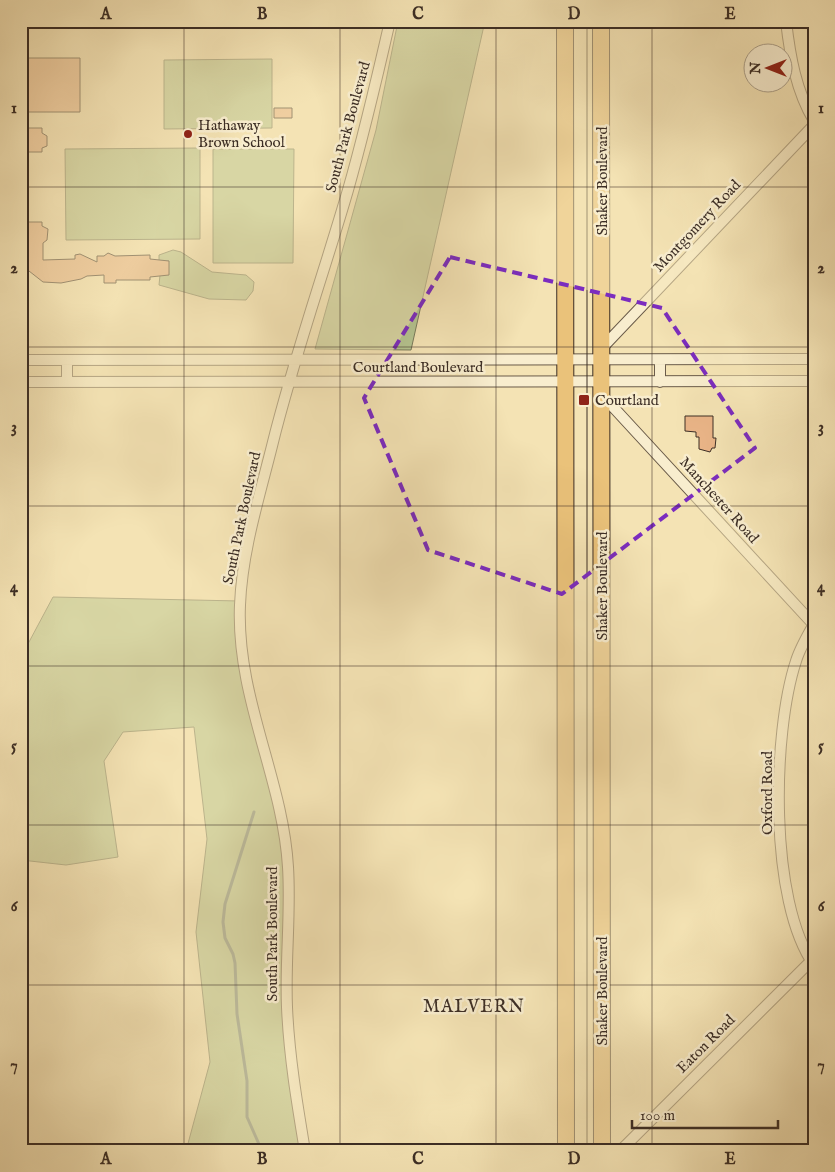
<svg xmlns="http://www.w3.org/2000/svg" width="835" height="1172" font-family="'IM FELL English',serif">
  <rect width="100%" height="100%" fill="#f4e3b4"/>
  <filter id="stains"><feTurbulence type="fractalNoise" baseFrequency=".004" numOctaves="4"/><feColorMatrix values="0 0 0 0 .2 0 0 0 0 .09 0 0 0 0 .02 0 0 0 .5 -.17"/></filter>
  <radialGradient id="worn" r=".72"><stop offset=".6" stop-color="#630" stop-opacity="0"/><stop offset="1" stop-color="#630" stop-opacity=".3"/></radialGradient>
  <path fill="#b5c591" stroke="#787a5b" d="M398,21H485L411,350L315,349L376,130Z
    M272,59V128L164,129V60Z
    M200,148V239L66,240L65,149Z
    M213,149H294L293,263H213Z
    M173,250L181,252L212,272L246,275L254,282L253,291L246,300L209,299L159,285L160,275L169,261H159V255Z
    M53,597L240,601L241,647L288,868L287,1008L304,1151H186L210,1062L196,932L207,839L194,727L123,732L104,761L118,857L66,865L21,860V657Z"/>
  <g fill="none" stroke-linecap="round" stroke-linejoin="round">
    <path stroke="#768478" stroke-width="3" d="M254,812L225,904L223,922L225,938L233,954L235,963L237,1014L247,1081V1117L262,1151"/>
  </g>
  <path fill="#e9b487" stroke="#3c2e25" d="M28,58H80V112H21V60H28Z
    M274,108H292V118H274Z
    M21,128H42V133L47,136V146L42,148V152H21Z
    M21,222H42V226L48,229L47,240L43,243V260L75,259V255L80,254L97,262V256H104L108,253L115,256L150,255V259L169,261V275L150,277V280H116V283H104V275L87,276L81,279L61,283L43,282L29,271H24Z
    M685,416H713V438H716L715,448H712L710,452L699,449V437H696V432L685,431Z"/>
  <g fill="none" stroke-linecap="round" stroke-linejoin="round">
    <defs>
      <path id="minor" d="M786,21C790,56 796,91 814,121
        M602,348L814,125
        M21,360L814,359
        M67,360V382
        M660,360V382
        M21,382L814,381
        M602,395L814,625
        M814,624C807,636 800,648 796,661C772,734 769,902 814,965
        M305,1151C297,1103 289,1055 287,1007C285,960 291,914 288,867C283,779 236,697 240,605C242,552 259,498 272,446C293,360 323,276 348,190C364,134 377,78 390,21
        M620,1151L814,958"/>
      <path id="primary" d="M565,21L566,1151
        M601,21L602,1151"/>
    </defs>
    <use href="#minor" stroke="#6a5b49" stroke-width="12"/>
    <use href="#primary" stroke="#3c2e25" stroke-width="18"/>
    <use href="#minor" stroke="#f8edce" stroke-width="10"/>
    <use href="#primary" stroke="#eac27a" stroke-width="16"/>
    <path stroke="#3c2e25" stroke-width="1" d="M587,21V1151"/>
  </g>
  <path d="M0 0H835V1172H0ZM450,257L662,308L755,448L562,594L428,550L364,398Z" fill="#f4e3b4" fill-opacity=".55" fill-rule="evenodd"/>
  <path fill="none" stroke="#7b2cbf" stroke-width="4" stroke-dasharray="10 6" stroke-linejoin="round" d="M450,257L662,308L755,448L562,594L428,550L364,398Z"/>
  <path fill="none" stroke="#3c2e25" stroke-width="1" stroke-opacity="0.55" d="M184,21V1151M340,21V1151M496,21V1151M652,21V1151M21,187H814M21,347H814M21,506H814M21,666H814M21,825H814M21,985H814"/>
  <g fill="#8f2418" stroke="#f8edce" stroke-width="2">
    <circle cx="188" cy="134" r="5"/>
    <rect x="578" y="394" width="12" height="12" rx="2.5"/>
  </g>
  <g text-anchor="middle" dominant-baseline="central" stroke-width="5" stroke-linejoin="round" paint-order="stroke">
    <g font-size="15" fill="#3c2e25" stroke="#f8edce" text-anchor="start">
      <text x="198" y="125">Hathaway<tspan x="198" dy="17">Brown School</tspan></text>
      <text x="595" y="400">Courtland</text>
    </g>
    <g font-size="15" fill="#3c2e25" stroke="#f8edce">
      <text transform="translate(348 127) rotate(-75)">South Park Boulevard</text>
      <text transform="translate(602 181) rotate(-90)">Shaker Boulevard</text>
      <text transform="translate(697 226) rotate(-47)">Montgomery Road</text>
      <text x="418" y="367">Courtland Boulevard</text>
      <text transform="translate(719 500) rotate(48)">Manchester Road</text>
      <text transform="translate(242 518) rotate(-78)">South Park Boulevard</text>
      <text transform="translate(602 586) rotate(-90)">Shaker Boulevard</text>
      <text transform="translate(767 793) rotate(-90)">Oxford Road</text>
      <text transform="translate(272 934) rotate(-90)">South Park Boulevard</text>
      <text transform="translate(602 991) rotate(-90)">Shaker Boulevard</text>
      <text transform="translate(706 1044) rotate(-45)">Eaton Road</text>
    </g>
    <g font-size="18" letter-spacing="1" fill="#3c2e25" stroke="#f8edce">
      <text x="474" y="1007">MALVERN</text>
    </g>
  </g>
  <rect width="835" height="1172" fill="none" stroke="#f4e3b4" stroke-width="55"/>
  <g transform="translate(768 68) rotate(270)"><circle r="24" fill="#f8edce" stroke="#ada18a"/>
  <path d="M0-4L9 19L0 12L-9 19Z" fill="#8f2418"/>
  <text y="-8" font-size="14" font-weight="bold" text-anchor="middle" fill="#3c2e25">N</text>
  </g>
  <path d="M632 1120v8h146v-8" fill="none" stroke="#3c2e25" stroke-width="2.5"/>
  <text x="640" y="1120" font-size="15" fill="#3c2e25" stroke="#f8edce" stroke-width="4" paint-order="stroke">100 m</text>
  <rect x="28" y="28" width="780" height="1116" fill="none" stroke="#3c2e25" stroke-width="2"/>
  <g font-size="16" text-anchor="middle" font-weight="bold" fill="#3c2e25">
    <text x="106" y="19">A</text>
    <text x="262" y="19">B</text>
    <text x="418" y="19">C</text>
    <text x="574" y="19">D</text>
    <text x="730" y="19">E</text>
    <text x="14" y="113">1</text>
    <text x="821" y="113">1</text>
    <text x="14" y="273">2</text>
    <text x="821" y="273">2</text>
    <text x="14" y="432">3</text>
    <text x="821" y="432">3</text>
    <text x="14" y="592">4</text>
    <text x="821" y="592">4</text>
    <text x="14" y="751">5</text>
    <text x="821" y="751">5</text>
    <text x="14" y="911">6</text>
    <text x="821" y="911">6</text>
    <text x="14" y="1070">7</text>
    <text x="821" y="1070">7</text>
    <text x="106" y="1164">A</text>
    <text x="262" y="1164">B</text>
    <text x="418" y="1164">C</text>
    <text x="574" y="1164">D</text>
    <text x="730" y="1164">E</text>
  </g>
  <rect width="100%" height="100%" filter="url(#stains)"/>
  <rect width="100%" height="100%" fill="url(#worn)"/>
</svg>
